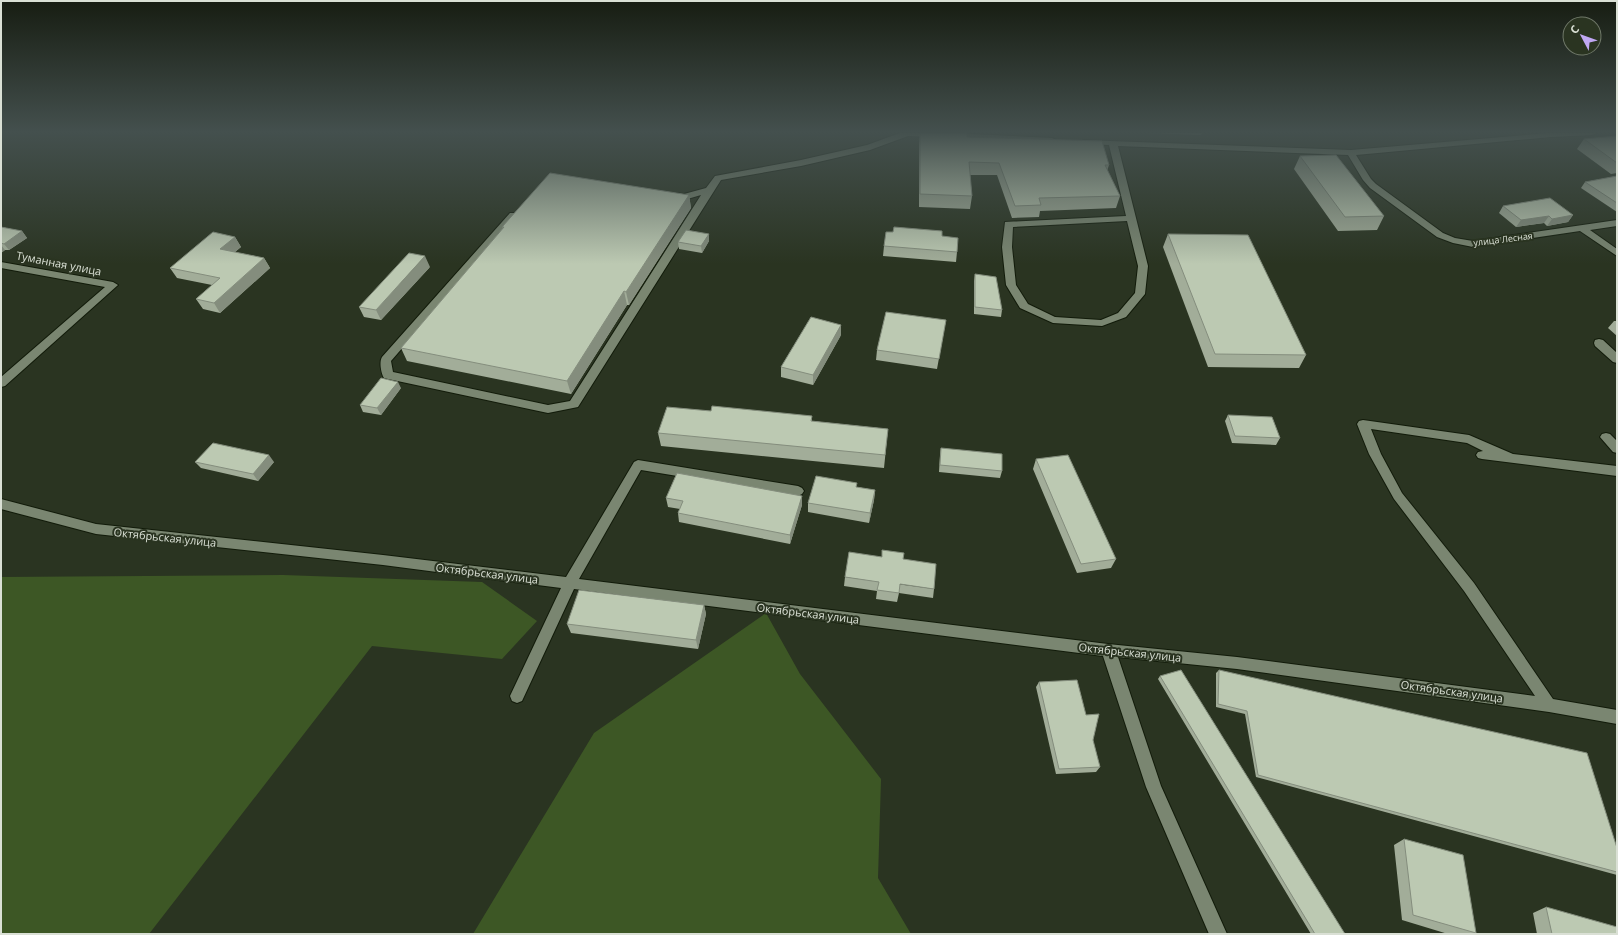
<svg xmlns="http://www.w3.org/2000/svg" width="1618" height="935" font-family="'Open Sans',sans-serif">
  <rect width="100%" height="100%" fill="#2a3421"/>
  <path fill="#3d5725" d="M283,575L482,582L537,621L502,659L372,646L149,934H1V577Z
    M766,613L800,674L881,779L878,878L911,934H473L594,733Z"/>
  <g fill="none" stroke-linecap="round" stroke-linejoin="round">
    <defs>
      <path id="minor" d="M900,133H952L1052,138L1056,140L1052,142L908,136L870,150L801,166L721,180L578,407L548,413L388,379L384,378C381,373 379,362 382,357L510,213H516L518,215L516,217L391,361L393,372L548,405L570,401L701,195L684,200L671,197L670,195L671,193L684,194L706,188L715,176L801,160L867,145Z
        M1548,133H1596L1592,135L1551,137L1356,155L1371,179L1376,184L1443,233L1455,238L1473,241L1617,220V226L1590,230L1617,249V256L1580,231L1473,247L1453,243L1437,237L1370,188L1363,180L1348,155L1118,146L1148,266L1145,294L1126,317L1102,326L1053,323L1020,308L1006,285L1002,247L1005,222L1126,216L1109,145L1086,144H1083L1082,142L1083,140L1351,150ZM1127,221L1138,266L1135,293L1118,313L1101,320L1055,317L1028,304L1016,285L1012,247L1013,227Z
        M1,262L113,282L118,285L5,386L1,387V377L105,287L1,268Z
        M1599,339L1603,340L1617,353V363L1613,362L1595,346L1594,343L1595,340Z
        M1363,420L1469,435L1513,454L1617,466V476L1482,459L1478,458L1476,455L1478,452L1483,451L1467,443L1371,429L1381,454L1402,493L1474,583L1553,699L1617,710V724L1549,712L1237,669L1118,657L1161,786L1227,934H1209L1146,787L1103,656L574,589L522,701L517,703L512,701L510,696L561,588L383,565L96,534L1,509V499L96,524L383,555L566,577L634,462L638,460L798,486L802,488L804,491L802,494L798,496L641,470L579,579L1108,644L1237,657L1535,696L1464,591L1394,499L1369,454L1357,424L1359,421Z
        M1606,433L1610,434L1617,441V453L1613,452L1600,437L1602,434Z"/>
    </defs>
    <use href="#minor" stroke="#121b0a" stroke-width="2"/>
    <use href="#minor" fill="#7a8671" fill-rule="evenodd"/>
  </g>
  <path fill="#a2ad99" d="M920,133L967,137L1109,165L1107,171L1120,196L1116,208L1040,211L1039,217L1012,218L997,175H970L972,196L970,209L919,207V144Z
    M1147,133H1202L1201,135Z
    M1617,136V173L1611,174L1577,149L1584,139Z
    M1300,156L1384,216L1377,230L1338,231L1294,169Z
    M1617,176V212L1581,188L1585,182Z
    M689,195L691,208L629,305H627L571,394L407,361L401,348L503,228L502,227Z
    M1503,206L1573,215L1568,222L1547,226L1544,223L1516,227L1499,213Z
    M1,227L22,231L27,238L9,250H5L1,253Z
    M1168,234L1306,355L1299,368L1208,367L1163,247Z
    M942,236L957,252L956,262L883,256L884,246Z
    M235,237L241,247L235,252L264,258L270,268L220,313L203,309L196,299L212,285L177,278L170,268Z
    M709,241L702,253L679,249L678,242Z
    M430,267L381,320L364,317L359,307Z
    M975,274L1002,310L1001,317L974,314V281Z
    M946,320L937,369L876,360L877,350Z
    M1614,321H1617V336L1608,328Z
    M841,335L813,385L781,377V367Z
    M401,388L381,415L363,412L360,405Z
    M711,411L812,416V421L888,429L884,468L661,446L658,433Z
    M1228,415L1280,438L1276,445L1232,443L1225,421Z
    M941,448L1002,471L1000,478L939,472L940,455Z
    M1036,459L1116,559L1111,568L1077,573L1033,469Z
    M195,462H274L258,481L201,468Z
    M857,487L875,490L874,500L869,523L808,512V503Z
    M666,498L802,505L790,544L679,522L678,513L680,509L668,507Z
    M845,577L934,589L933,598L899,593L897,602L876,599L877,591L844,586Z
    M704,605L706,614L698,649L571,633L567,624Z
    M1219,670L1617,848V875L1256,777L1245,714L1216,707V673Z
    M1160,676L1345,934H1311L1158,679Z
    M1039,682L1086,715L1100,767L1096,772L1056,774L1036,687Z
    M1404,839L1476,933L1475,934H1448L1402,920L1394,845Z
    M1546,907L1617,934H1537L1533,913Z"/>
  <path fill="#848d7d" d="M689,195L691,208L629,305L626,292Z
    M1573,215L1568,222L1547,226L1552,219Z
    M1549,216L1544,223L1516,227L1521,220Z
    M22,231L27,238L9,250L4,244Z
    M709,234V241L702,253L701,246Z
    M235,237L241,247L226,259L220,249Z
    M1,245L5,250L1,253Z
    M425,256L430,267L381,320L376,310Z
    M264,258L270,268L220,313L214,303Z
    M624,291L627,305L571,394L567,381Z
    M841,325V335L813,385V375Z
    M398,382L401,388L381,415L377,408Z
    M269,455L274,462L258,481L253,474Z
    M875,490L874,500L869,523L870,513Z
    M802,496V505L790,544V535Z
    M704,605L706,614L698,649L696,640Z"/>
  <path fill="#bcc9b2" stroke="#848d7d" d="M920,133H967V137L1102,141L1109,165H1105L1120,196L1039,198L1041,205L1015,206L999,163L969,162L972,196L920,194Z
    M1617,136V163L1584,139Z
    M1336,155L1384,216L1345,217L1300,156Z
    M550,173L689,195L626,292L624,291L567,381L401,348L504,227H502Z
    M1617,176V203L1585,182Z
    M1550,198L1573,215L1552,219L1549,216L1521,220L1503,206Z
    M1,227L22,231L4,244L1,243Z
    M894,227L942,231V236L958,238L957,252L884,246L886,232H893Z
    M686,230L709,234L701,246L678,242Z
    M213,232L235,237L220,249L264,258L214,303L196,299L220,278L170,268Z
    M1168,234L1248,235L1306,355L1215,354Z
    M409,253L425,256L376,310L359,307Z
    M975,274L996,277L1002,310L975,307Z
    M886,312L946,320L939,359L877,350Z
    M811,317L841,325L813,375L781,367Z
    M381,378L398,382L377,408L360,405Z
    M712,406L812,416L811,421L888,429L885,455L658,433L667,407L711,411Z
    M1228,415L1272,417L1280,438L1235,436Z
    M213,443L269,455L253,474L195,462Z
    M941,448L1002,454V471L940,465Z
    M1068,455L1116,559L1081,564L1036,459Z
    M677,473L802,496L790,535L678,513L683,501L666,498Z
    M816,476L857,483L856,487L875,490L870,513L808,503Z
    M882,550L904,553L903,559L936,564L934,589L900,584L899,593L877,590L879,582L845,577L849,552L882,557Z
    M579,590L704,605L696,640L567,624Z
    M1181,670L1345,934H1315L1160,676Z
    M1219,670L1587,753L1617,848V872L1258,775L1247,711L1218,704Z
    M1077,680L1086,715L1099,714L1093,740L1100,767L1059,769L1039,682Z
    M1404,839L1463,855L1476,933L1413,915Z
    M1546,907L1617,927V934H1552Z"/>
  <linearGradient id="sky" x2="0" y2="1"><stop stop-color="#171d12"/><stop offset="0.5" stop-color="#44504e"/><stop offset="1" stop-color="#44504e" stop-opacity="0"/></linearGradient>
  <rect width="1618" height="264" fill="url(#sky)"/>
  <g text-anchor="middle" dominant-baseline="central" stroke-width="4" stroke-linejoin="round" paint-order="stroke">
    <g font-size="9" fill="#dae0d5" stroke="#2a3421">
      <text transform="translate(1503 239) rotate(-7)">улица Лесная</text>
    </g>
    <g font-size="11" fill="#dae0d5" stroke="#2a3421">
      <text transform="translate(59 263) rotate(11)">Туманная улица</text>
      <text transform="translate(165 537) rotate(6)">Октябрьская улица</text>
      <text transform="translate(487 573) rotate(7)">Октябрьская улица</text>
      <text transform="translate(808 613) rotate(7)">Октябрьская улица</text>
      <text transform="translate(1130 652) rotate(6)">Октябрьская улица</text>
      <text transform="translate(1452 691) rotate(8)">Октябрьская улица</text>
    </g>
  </g>
  <rect width="1618" height="935" fill="none" stroke="#dae0d5" stroke-width="4"/>
  <g transform="translate(1582 36) rotate(311)"><circle r="19" fill="#2a3421" stroke="#707969"/>
  <path d="M0-3L7 15L0 10L-7 15Z" fill="#c0a8f3"/>
  <text y="-6" font-size="11" font-weight="bold" text-anchor="middle" fill="#dae0d5">С</text>
  </g>
</svg>
